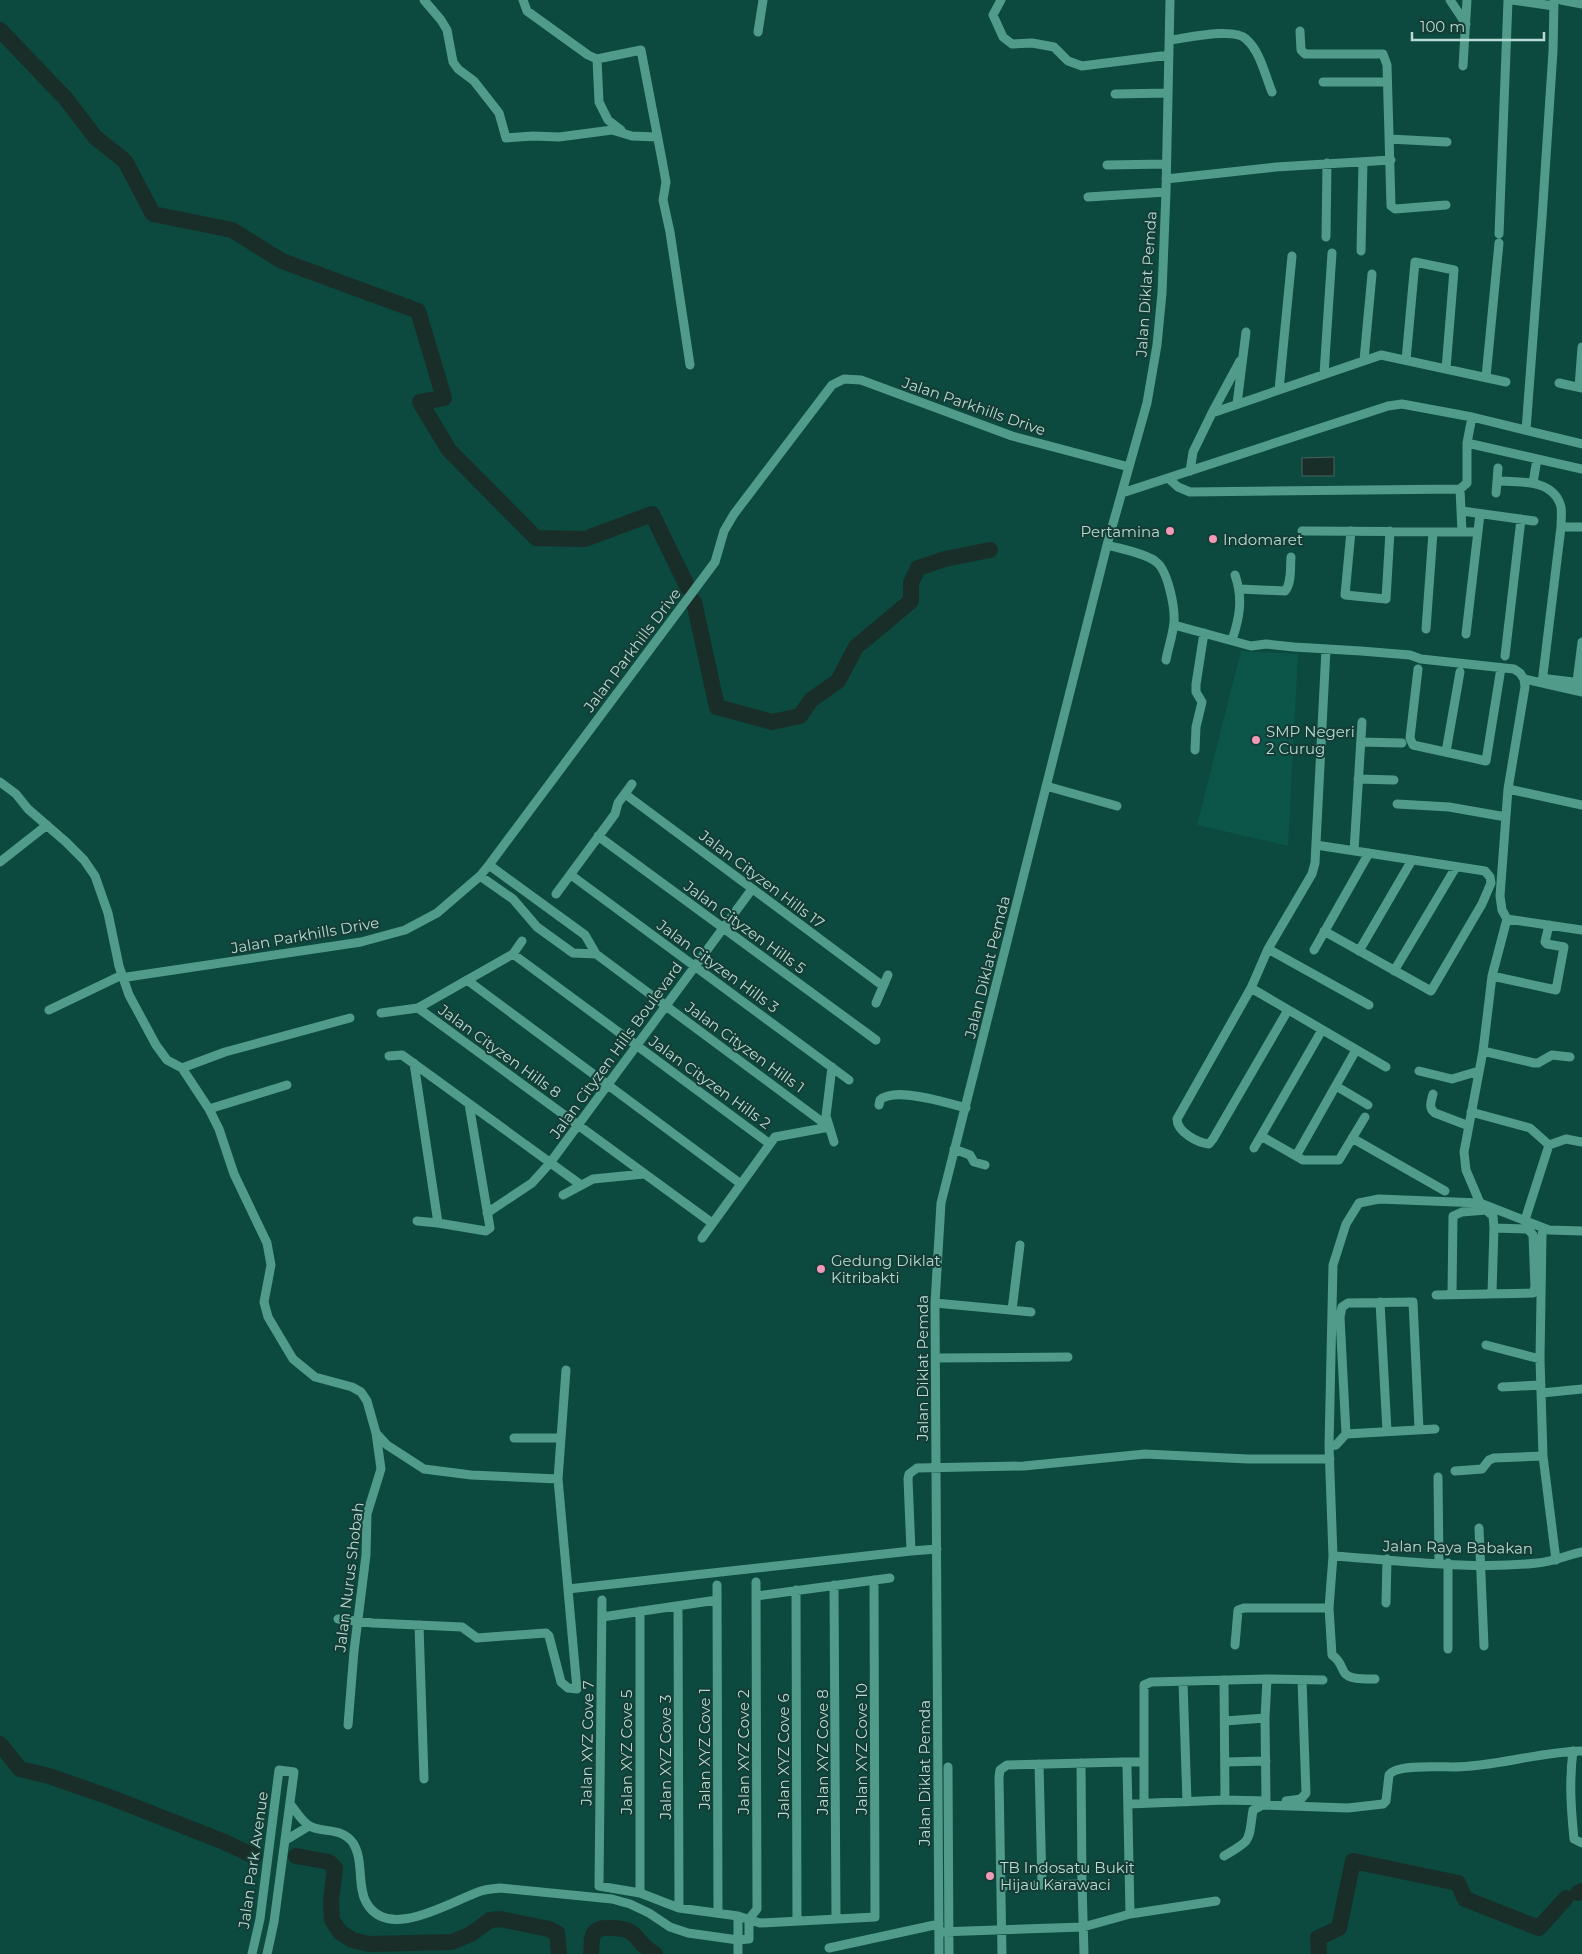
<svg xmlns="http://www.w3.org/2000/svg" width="1582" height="1954" font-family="Montserrat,sans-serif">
  <rect width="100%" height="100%" fill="#0c493f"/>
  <path fill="#0c5549" d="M1241,651L1298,654L1288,846L1197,825Z"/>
  <path fill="#192e29" stroke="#48625c" d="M1334,457V476H1302V458Z"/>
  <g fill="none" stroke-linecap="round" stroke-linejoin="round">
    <path stroke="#192e29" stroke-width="16" d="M0,30L66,99L95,137L125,161L153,214L232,230L282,261L418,311L444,398L420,402L449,450L536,538L585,539L652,514L688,588
      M694,602L717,707L772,722L800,716L811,700L838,681L856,647L911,601V583L918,568L945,559L990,550
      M0,1744L20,1769L49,1776L112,1798L222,1841L254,1856
      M296,1856L329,1862L335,1868L331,1901L332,1920L340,1932L352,1940L369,1944L452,1942L471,1934L490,1920L500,1919L549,1929L557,1933L559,1954
      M1578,1893L1582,1891
      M591,1954C592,1948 591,1940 593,1935C595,1930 601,1928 606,1928C643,1927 632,1942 655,1954
      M1319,1954L1318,1938L1339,1928L1353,1861L1458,1883L1465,1899L1539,1928L1566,1898"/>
    <path stroke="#519b8b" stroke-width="9" d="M424,0L441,20L447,30L453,62L458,69L474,81L499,113L506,138L533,136L559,137L612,130L632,136L657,137
      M523,0L527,11L588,55L597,59L641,50L662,160L666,182L663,200L670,232L690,365
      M1001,0L993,15L1003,37L1012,44L1032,43L1054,47L1068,61L1082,66L1169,55
      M1450,0L1466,24
      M1512,0L1554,6
      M1561,0L1582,4
      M1300,31L1301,50L1305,54H1383L1387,65L1391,206L1395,209L1446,205
      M758,32L763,0
      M1170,40C1187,38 1234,27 1246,39C1260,51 1265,75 1272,92
      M597,59L599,102L608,120L621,130
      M1463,66L1467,0
      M1323,82H1387
      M1115,94L1168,93
      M1389,139L1447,142
      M1107,165L1166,164
      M1166,179L1276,167L1391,160
      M1088,197L1166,192
      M1499,234L1508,0
      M1326,237L1327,163
      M1361,251L1363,162
      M1364,360L1372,274
      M1406,360L1415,262L1454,270L1446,369
      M1324,374L1332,253
      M1486,377L1499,243
      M1559,383L1582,388
      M1579,387L1582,347
      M1279,390L1292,256
      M1237,404L1246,332
      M1212,413L1240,361
      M1526,430L1542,218L1553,51L1554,0
      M1467,443L1582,469
      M1498,468L1497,481C1520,482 1554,479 1561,507C1562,513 1561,521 1561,527L1542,683
      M1190,471L1193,452L1212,413L1381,355L1506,382
      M1168,478L1178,487L1190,492L1460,489L1467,483V443L1472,417
      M1533,483L1537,459
      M1460,489L1462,532
      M1122,493L1388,406L1402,404L1472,417L1582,444
      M1496,493L1497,481
      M1462,511L1534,521
      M1561,527H1582
      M1302,531L1478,532
      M1351,531L1345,595L1386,599L1390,531
      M1107,545C1121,549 1144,553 1155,561C1168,569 1175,608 1174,622C1173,635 1168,648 1166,660
      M1240,589L1285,591C1292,583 1290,567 1291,557
      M1174,625L1251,646L1266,644L1294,647L1361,651L1410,655L1421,659L1514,669L1520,673L1524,679L1582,692
      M1426,629L1433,532
      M1466,634L1480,514
      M1232,640C1240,617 1243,598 1235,575
      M1505,656L1521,519
      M1418,669L1410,738L1413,745L1486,761L1501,668
      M1524,679L1525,687L1508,789L1500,896L1502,910L1507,919L1492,976L1483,1051L1464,1152L1466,1170L1480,1203L1549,1230L1582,1231
      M1548,679L1582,683
      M1577,682L1582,642
      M1361,742L1402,743
      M1195,750L1196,727L1202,702L1196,692V684L1204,633
      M1446,752L1460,672
      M1358,779L1394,780
      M0,782L16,794L28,809L66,842L84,860L95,876L108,913L119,966L129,995L156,1045L167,1060L182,1068L209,1109L219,1129L234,1174L267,1243L271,1265L264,1302L268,1317L293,1359L315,1377L352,1387L361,1392L367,1401L376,1433L387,1445L424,1469L471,1475L558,1479
      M1046,786L1117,806
      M1508,789L1582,805
      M625,794L883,986
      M1397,804L1449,807L1506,817
      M598,836L876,1040
      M1316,845L1485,871L1490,877L1491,883L1482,904L1431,991L1324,931
      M1354,851L1362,722
      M0,862L47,825
      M489,865L585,935L596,954L829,1127
      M571,875L849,1080
      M480,876L513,899L537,927L573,953L596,954
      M556,894L615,814L618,803L632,784
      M1507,919L1582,930
      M1268,949L1369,1005
      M1314,950L1369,853
      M1359,951L1412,860
      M513,954L770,1144
      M1394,971L1456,867
      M1492,976L1556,990L1564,947L1547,944L1545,942L1549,925
      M127,977L361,942L405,930L437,913L480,876L489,865L715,562L724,531L734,514L832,385L844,379L861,380L1012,436L1129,467
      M467,980L741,1184
      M1251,988L1386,1067
      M876,1003L888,975
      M418,1008L712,1223
      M49,1010L122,975
      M1288,1010L1213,1139L1209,1144C1198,1143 1177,1132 1177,1119L1251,988L1268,949L1312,874L1315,863L1326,649
      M381,1013L418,1008L513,954L522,941
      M1483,1051L1534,1063H1538L1552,1055L1570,1057
      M389,1056L402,1055L581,1185
      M414,1063L438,1223
      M832,1067L826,1116L834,1142
      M182,1068L225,1052L350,1018
      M1419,1071L1452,1079L1479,1071
      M1336,1086L1368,1105
      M1433,1094C1431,1102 1428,1108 1435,1113L1469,1126
      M879,1105L880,1100C895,1086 948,1103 966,1108
      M209,1109L287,1085
      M1471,1112L1530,1128L1549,1145L1566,1139L1582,1142
      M1261,1136L1303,1160H1339L1365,1117
      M1352,1138L1445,1191
      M1254,1148L1322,1030
      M954,1149L970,1155L974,1162L985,1165
      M1296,1156L1356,1050
      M563,1195L593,1179L644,1174
      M487,1213L532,1183L550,1163L752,889
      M1525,1220L1549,1145
      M417,1221L438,1223L486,1231L490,1228L469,1104
      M1543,1228L1542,1236L1540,1359L1543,1456L1556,1560
      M702,1238L775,1137L829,1127
      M1492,1293L1494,1228
      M1436,1295L1533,1293L1535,1287L1533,1235L1528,1229L1494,1228L1493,1216L1486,1210L1462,1212L1453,1216L1452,1294
      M1380,1302L1387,1431
      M935,1303L1031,1312
      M1012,1310L1020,1245
      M1486,1345L1540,1359
      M936,1358L1068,1357
      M1502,1387L1541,1385
      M1542,1393L1582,1389
      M1346,1434L1340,1317L1342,1307L1348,1303L1413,1302L1419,1429
      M514,1438H560
      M1329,1446L1336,1445L1346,1434L1435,1429
      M1455,1471L1482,1469L1489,1460L1494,1458L1543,1456
      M1438,1477L1439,1563
      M1479,1528L1484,1646
      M911,1551L937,1549
      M1333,1556C1398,1560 1472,1570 1537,1563C1553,1562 1567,1555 1582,1552
      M717,1585L718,1913
      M834,1585L836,1919
      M568,1589L911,1551L908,1479L909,1474L917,1468L1024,1466L1145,1454L1248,1459H1330
      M796,1590L797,1921
      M756,1596L890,1578
      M602,1600L599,1886L640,1893L679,1908L738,1916L760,1923L875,1917L874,1580
      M1386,1603L1387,1559
      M678,1606L679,1908
      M640,1611V1893
      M602,1617L717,1600
      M338,1619L373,1623L462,1627L477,1638L546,1633L549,1636L561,1682L568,1688L577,1689L558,1479L566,1370
      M419,1625L424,1779
      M1235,1645L1238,1610L1244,1608H1329
      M1448,1649V1563
      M1375,1679C1366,1679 1348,1680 1344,1672C1340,1664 1339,1660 1332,1655L1329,1608L1333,1556L1329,1446L1333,1265L1346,1224L1359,1203L1379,1199L1480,1203
      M1224,1680L1225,1800
      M1183,1682L1187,1802
      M1225,1721L1265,1718
      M348,1725L354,1651L366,1555L367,1514L381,1469L376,1433
      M1573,1751C1569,1781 1571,1809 1574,1839L1582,1843
      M1124,1762H1143
      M1226,1762L1266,1761
      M1039,1764L1042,1885
      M948,1767L949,1954
      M1266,1801L1265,1718L1267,1679
      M1286,1801L1301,1799L1306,1793L1302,1680
      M1144,1803V1685L1151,1682L1267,1679L1323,1680
      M290,1804C296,1811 301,1820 308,1825C321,1834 341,1826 353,1843C364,1860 357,1886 366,1902C388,1943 453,1900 481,1891C487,1889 494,1889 500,1888L612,1899L630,1904L649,1913L670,1927L688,1933L738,1940V1954
      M1129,1804L1225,1800L1266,1801
      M286,1840L309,1826
      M1224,1856C1253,1839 1248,1842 1253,1810L1263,1805L1348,1808L1383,1804L1386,1801L1389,1775C1396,1764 1439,1767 1452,1767C1496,1767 1537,1752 1581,1751
      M1082,1883L1084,1954
      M1001,1886L1082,1884L1081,1763
      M738,1916V1940L749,1939V1919
      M749,1919L757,1909L756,1582
      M939,1932L1083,1927L1130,1914L1216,1901
      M829,1948L939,1924
      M252,1954L260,1919L279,1770L294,1772L274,1922L267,1954
      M939,1954L935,1303L941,1203L1107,545L1147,403L1157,345L1162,293L1166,192L1170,0
      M1002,1954L999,1777L1000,1770L1007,1765L1124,1762L1127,1766L1130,1914"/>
  </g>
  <g fill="#f09ab7" stroke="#153c35" stroke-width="2">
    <circle cx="1170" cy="531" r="5"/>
    <circle cx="1213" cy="539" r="5"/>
    <circle cx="1256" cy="740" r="5"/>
    <circle cx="821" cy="1269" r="5"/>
    <circle cx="990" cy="1876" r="5"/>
  </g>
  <g text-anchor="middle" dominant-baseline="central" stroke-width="4" stroke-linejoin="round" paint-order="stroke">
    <g font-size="15" fill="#b7dad2" stroke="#153c35">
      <text transform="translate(1146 284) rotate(-86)">Jalan Diklat Pemda</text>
      <text transform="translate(974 406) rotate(19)">Jalan Parkhills Drive</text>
      <text transform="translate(632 650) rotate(-53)">Jalan Parkhills Drive</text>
      <text transform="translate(762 879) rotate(37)">Jalan Cityzen Hills 17</text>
      <text transform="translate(745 927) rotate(36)">Jalan Cityzen Hills 5</text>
      <text transform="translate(305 935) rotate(-10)">Jalan Parkhills Drive</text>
      <text transform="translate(718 966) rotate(36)">Jalan Cityzen Hills 3</text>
      <text transform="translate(987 967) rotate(-76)">Jalan Diklat Pemda</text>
      <text transform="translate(745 1047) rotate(36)">Jalan Cityzen Hills 1</text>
      <text transform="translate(616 1050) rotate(-54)">Jalan Cityzen Hills Boulevard</text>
      <text transform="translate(500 1051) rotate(36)">Jalan Cityzen Hills 8</text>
      <text transform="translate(710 1082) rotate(36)">Jalan Cityzen Hills 2</text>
      <text transform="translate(922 1368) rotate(-90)">Jalan Diklat Pemda</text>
      <text transform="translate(1458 1547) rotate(1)">Jalan Raya Babakan</text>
      <text transform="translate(349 1577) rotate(-83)">Jalan Nurus Shobah</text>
      <text transform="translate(587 1743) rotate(-89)">Jalan XYZ Cove 7</text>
      <text transform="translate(704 1749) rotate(-90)">Jalan XYZ Cove 1</text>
      <text transform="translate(861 1749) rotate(-90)">Jalan XYZ Cove 10</text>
      <text transform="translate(626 1752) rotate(-90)">Jalan XYZ Cove 5</text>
      <text transform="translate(743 1752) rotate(-90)">Jalan XYZ Cove 2</text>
      <text transform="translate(822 1752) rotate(-90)">Jalan XYZ Cove 8</text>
      <text transform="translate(783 1756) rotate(-90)">Jalan XYZ Cove 6</text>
      <text transform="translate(665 1757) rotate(-90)">Jalan XYZ Cove 3</text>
      <text transform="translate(924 1773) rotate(-90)">Jalan Diklat Pemda</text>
      <text transform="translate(253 1860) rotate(-82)">Jalan Park Avenue</text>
    </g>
    <g font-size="15" fill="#b7dad2" stroke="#153c35" text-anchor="start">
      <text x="1160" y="531" text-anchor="end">Pertamina</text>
      <text x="1223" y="539">Indomaret</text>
      <text x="1266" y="731">SMP Negeri<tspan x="1266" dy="17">2 Curug</tspan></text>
      <text x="831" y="1260">Gedung Diklat<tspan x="831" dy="17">Kitribakti</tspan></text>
      <text x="1000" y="1867">TB Indosatu Bukit<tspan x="1000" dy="17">Hijau Karawaci</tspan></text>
    </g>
  </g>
  <path d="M1412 32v8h132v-8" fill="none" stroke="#b7dad2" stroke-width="2.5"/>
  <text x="1420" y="32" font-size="15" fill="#b7dad2" stroke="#153c35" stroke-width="4" paint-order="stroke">100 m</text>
</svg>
